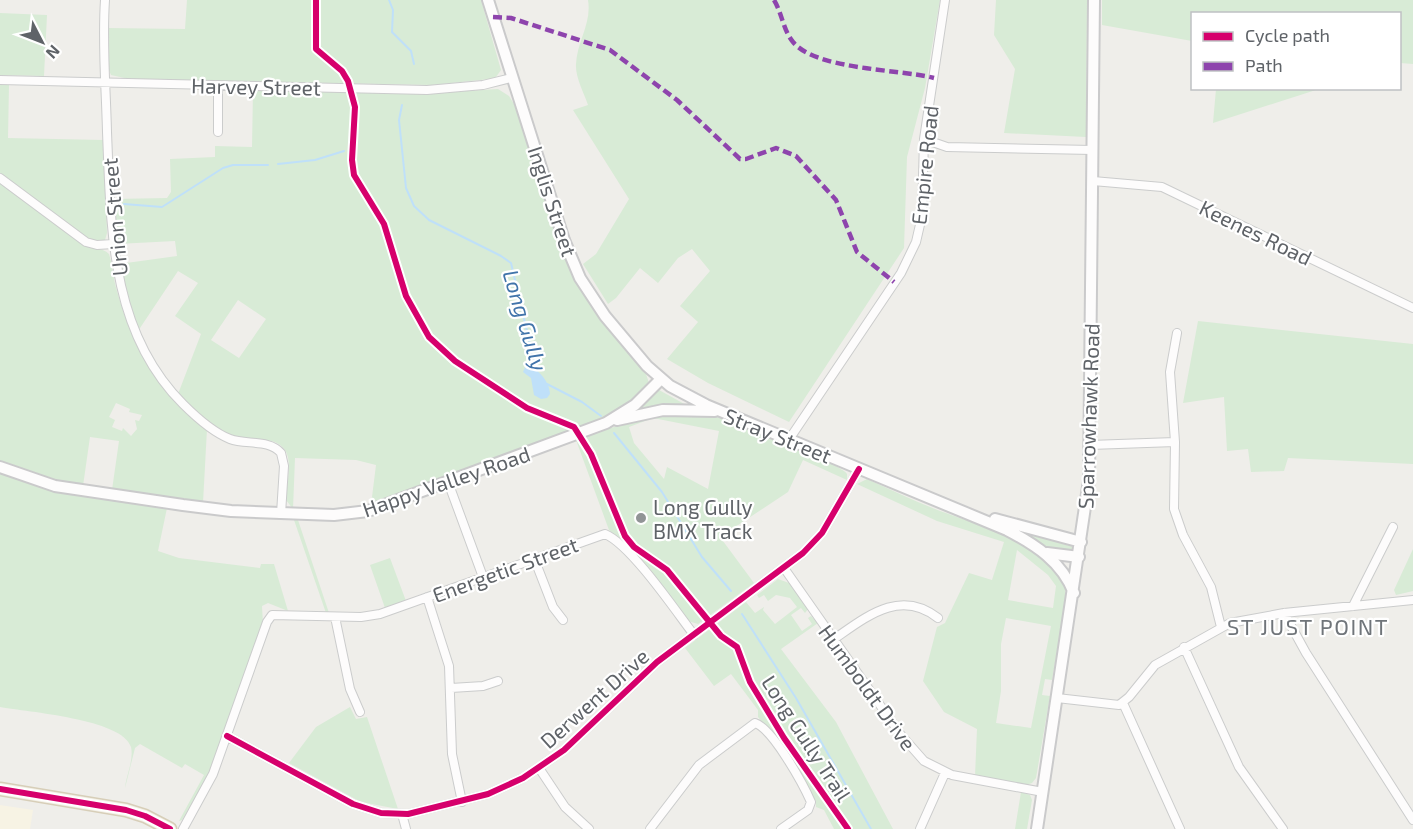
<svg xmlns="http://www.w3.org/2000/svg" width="1413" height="829" font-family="'Exo 2',sans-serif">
  <rect width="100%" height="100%" fill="#efeeea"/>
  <path fill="#f7f3e4" d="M0,805L33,810L30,829H0Z"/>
  <path fill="#d8ebd6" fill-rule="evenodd" d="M187,0H481L501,70L496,77L490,79L432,85L129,79L111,75L108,68V28L185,29Z
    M588,0H940L925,88L907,157L904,248L789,422L708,383L667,359L698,322L680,306L710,271L692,249L678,258L658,283L640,268L616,298L608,304L583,264L596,254L629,199L573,110L588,105C584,93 575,77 576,64C577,41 592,23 588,0Z
    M996,0H1087L1086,137L1004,133L1015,69L994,35Z
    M1102,0H1413V64L1400,63V14H1192V41L1102,25Z
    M0,13L47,15L44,76L0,75Z
    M0,85H9L8,138L104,140L107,233L105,240L97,242L86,238L0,174Z
    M498,89L509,96L514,104L572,276L602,322L646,374L649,383L631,402L604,419L371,505L376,465L356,460L295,458L293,509L286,500C286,486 293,462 285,450C275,435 252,442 237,437C214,430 195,411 178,394L201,334L175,316L198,283L178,271L138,331L119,264L177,256L175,241L117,244L113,199L167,198L171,192L170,159L215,157V146L252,147L253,90L418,94ZM238,300L266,319L239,358L211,340Z
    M1216,89V88L1319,89L1213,123Z
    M0,183L80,243C89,249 103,247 109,254C113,266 113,279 117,291C133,348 160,392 207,429L203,503L112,490L119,441L90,437L83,486L37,476L0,462ZM116,403L130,409L129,412L142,415L139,421L135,420L137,429L131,436L123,428L122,431L112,427L115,420L109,417Z
    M1198,321L1413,344V464L1288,458L1284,471L1251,472L1248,449L1227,451L1224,397L1183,403Z
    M659,390L688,406L636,411Z
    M649,415C669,415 689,413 709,415C725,417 842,464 847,474V480L803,460L788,492L720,537L754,583L698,624L688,621L652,572L609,530L576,440ZM653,418L719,431L708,489L667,467L664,479L634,443L629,427Z
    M0,472L47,489L167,508L158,551L179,558L260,568L261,564H274L288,611L268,603L262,606L263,624L209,775L182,820L179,821L204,775L185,764L182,768L140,744L135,748L125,788C126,776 134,760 131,747C123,719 27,712 0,707Z
    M867,479C890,489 912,500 935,509C973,524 1067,546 1066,598L1052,680L1045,679L1042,695L1050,696L1036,778L1032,783L1026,785L975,776L977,729L944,712L923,681L937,627L945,623L969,573L992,580L1004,542L937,521L857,484ZM1017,550L1048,575L1056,586L1053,608L1008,600ZM1006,618L1051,626L1031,728L996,723L1001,691V644Z
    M294,520H298L329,613H326Z
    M1018,530L1073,547L1074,551L1072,553L1051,551Z
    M1413,549V591L1396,595L1394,590Z
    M390,558L406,601L385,608L370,565Z
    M778,579L789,583L808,609L805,613L801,608L791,615L802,631L812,624L808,618L811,616L818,623L781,649L836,722L893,829H834L824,810L816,807V801L795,764L758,717V710L731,674L714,686L685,648L746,602L755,613L764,607L763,610L775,624L797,607L790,598L776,595L768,601L764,595L759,598L757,595Z
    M350,707L356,719L367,717L398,809L361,802L289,763L316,727Z
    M1021,792L1030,795L1032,800L1027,829H1015Z"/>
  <path fill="#bfe0f9" d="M526,365C537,367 550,382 550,394L547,398L541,399L534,395L531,378L523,372Z"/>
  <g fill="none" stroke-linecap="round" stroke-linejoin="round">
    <path stroke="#bfe0f9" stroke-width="2" d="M389,0L393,10L392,32L411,51L414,64
      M402,105L399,120L406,188L414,206L429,220L501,256L511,263L536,370
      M278,164L315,160L344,151
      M124,204L162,207L223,168L233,165H268
      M547,384L582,402L601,416
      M614,433L662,492L702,557L731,591
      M742,614L796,698L871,829"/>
    <defs>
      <path id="street" d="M105,0C102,44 106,88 107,132C111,228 110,331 183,404C196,417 212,432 230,439C246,445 269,439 281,453L284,466L281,514
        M0,80L427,90L483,85L511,78
        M218,85V132
        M924,139L947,147L1093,150
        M0,178L86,242L97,245L113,244
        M1093,181L1162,187L1413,308
        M1177,333L1170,372L1175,442L1174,509L1183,535L1211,587L1221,627
        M790,438L901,273L916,242L922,216L924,139L945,0
        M1090,445L1175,442
        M448,482L483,577
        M534,558L553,607L563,620
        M784,568L901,735L924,761L952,775L1043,792
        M427,597L449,666L452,754L462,802
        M1353,606L1393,527
        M1284,613L1306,653L1413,820
        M335,617L350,689L360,712
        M834,639C866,617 900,588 938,618
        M1184,647L1239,767L1283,829
        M451,688L483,686L498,681
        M1057,698L1119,705L1129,697L1155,665L1230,623L1284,613L1413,600
        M1123,703L1180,829
        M227,736L353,804L381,813L408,814L488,794L523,778L564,750L657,662L803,553L822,533L859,469
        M539,768L565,807L589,829
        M402,814L406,829
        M183,829L213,774L267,622L272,615L361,617L380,614L605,534C631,545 675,610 694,635
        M650,829L699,765L755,723C773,729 803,784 811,802L808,810L781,829
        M920,829L945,773"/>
      <path id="secondary" d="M488,0L564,240L580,278L605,316L647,366L670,386L706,405L1007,530C1036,545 1062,562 1074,593
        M617,420L663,410L715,411
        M0,467L55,486L183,505L231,511L334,515L368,511L606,423L635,405L661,379
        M995,519L1081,542
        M1047,553L1079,557
        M1037,829L1089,480L1094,0"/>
      <path id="primary" d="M0,789L126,810L145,816L170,829"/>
    </defs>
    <use href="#street" stroke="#cbcccc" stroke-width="10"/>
    <use href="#secondary" stroke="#cacacb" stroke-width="14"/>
    <use href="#primary" stroke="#d7ceb8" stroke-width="15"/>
    <use href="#street" stroke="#fdfcfc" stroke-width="8"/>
    <use href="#secondary" stroke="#fdfcfc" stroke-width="10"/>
    <use href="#primary" stroke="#f4f2e9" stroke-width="12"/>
    <path stroke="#8e44ad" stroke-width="4.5" stroke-dasharray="9 4.5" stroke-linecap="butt" d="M774,0C782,13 783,30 793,42C816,70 899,69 934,78
      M493,17L511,18L610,50L677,100L740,159H746L776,148L796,156L836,200L857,252L894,282"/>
    <defs>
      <path id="cycleway" d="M316,0V49L342,71L348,81L355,107L352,160L354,175L384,224L406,296L429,337L455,361L527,408L574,427L591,454L625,536L634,547L667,570L721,636L737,647L750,682L784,738L848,829
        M227,736L353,804L381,813L408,814L488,794L523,778L564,750L657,662L803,553L822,533L859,469
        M0,789L126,810L145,816L170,829"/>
    </defs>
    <use href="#cycleway" stroke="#fff" stroke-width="10"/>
    <use href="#cycleway" stroke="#d6006c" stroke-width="6"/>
  </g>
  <circle fill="#919496" stroke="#fff" stroke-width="2" cx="641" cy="518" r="6"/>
  <g text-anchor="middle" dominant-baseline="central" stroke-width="4.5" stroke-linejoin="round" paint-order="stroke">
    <g font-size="21" fill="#5f6368" stroke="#fff">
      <text transform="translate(256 86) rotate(1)">Harvey Street</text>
      <text transform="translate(924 165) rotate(-84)">Empire Road</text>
      <text transform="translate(553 201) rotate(72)">Inglis Street</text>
      <text transform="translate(114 217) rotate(-95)">Union Street</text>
      <text transform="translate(1256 232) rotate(26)">Keenes Road</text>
      <text transform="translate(1088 416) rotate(-88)">Sparrowhawk Road</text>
      <text transform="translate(778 435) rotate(22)">Stray Street</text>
      <text transform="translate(446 481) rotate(-19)">Happy Valley Road</text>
      <text transform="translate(505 569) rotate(-20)">Energetic Street</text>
      <text transform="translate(868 687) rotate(54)">Humboldt Drive</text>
      <text transform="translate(594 698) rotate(-42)">Derwent Drive</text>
      <text transform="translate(807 738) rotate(57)">Long Gully Trail</text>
    </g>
    <g font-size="21" fill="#5f6368" stroke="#fff" text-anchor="start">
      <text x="653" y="506">Long Gully<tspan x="653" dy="24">BMX Track</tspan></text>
    </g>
    <g font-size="22" font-style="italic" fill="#4174aa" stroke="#fff">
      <text transform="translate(526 320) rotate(73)">Long Gully</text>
    </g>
    <g font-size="22" letter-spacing="1.5" fill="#70757a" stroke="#fff">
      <text x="1308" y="626">ST JUST POINT</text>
    </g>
  </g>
  <rect x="1191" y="12" width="210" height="78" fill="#ffffff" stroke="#bfc1c3" stroke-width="1.5"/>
  <rect x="1203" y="32" width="30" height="9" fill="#d6006c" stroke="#bfc1c3" stroke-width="1.5"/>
  <text x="1245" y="42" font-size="18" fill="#5f6368">Cycle path</text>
  <rect x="1203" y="62" width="30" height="9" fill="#8e44ad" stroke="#bfc1c3" stroke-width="1.5"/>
  <text x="1245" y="72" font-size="18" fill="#5f6368">Path</text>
  <g transform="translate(42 42) rotate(132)" stroke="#ffffff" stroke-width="4.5" paint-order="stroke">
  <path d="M0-4.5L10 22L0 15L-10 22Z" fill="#5f6368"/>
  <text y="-9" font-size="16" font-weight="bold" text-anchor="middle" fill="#5f6368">N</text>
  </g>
</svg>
